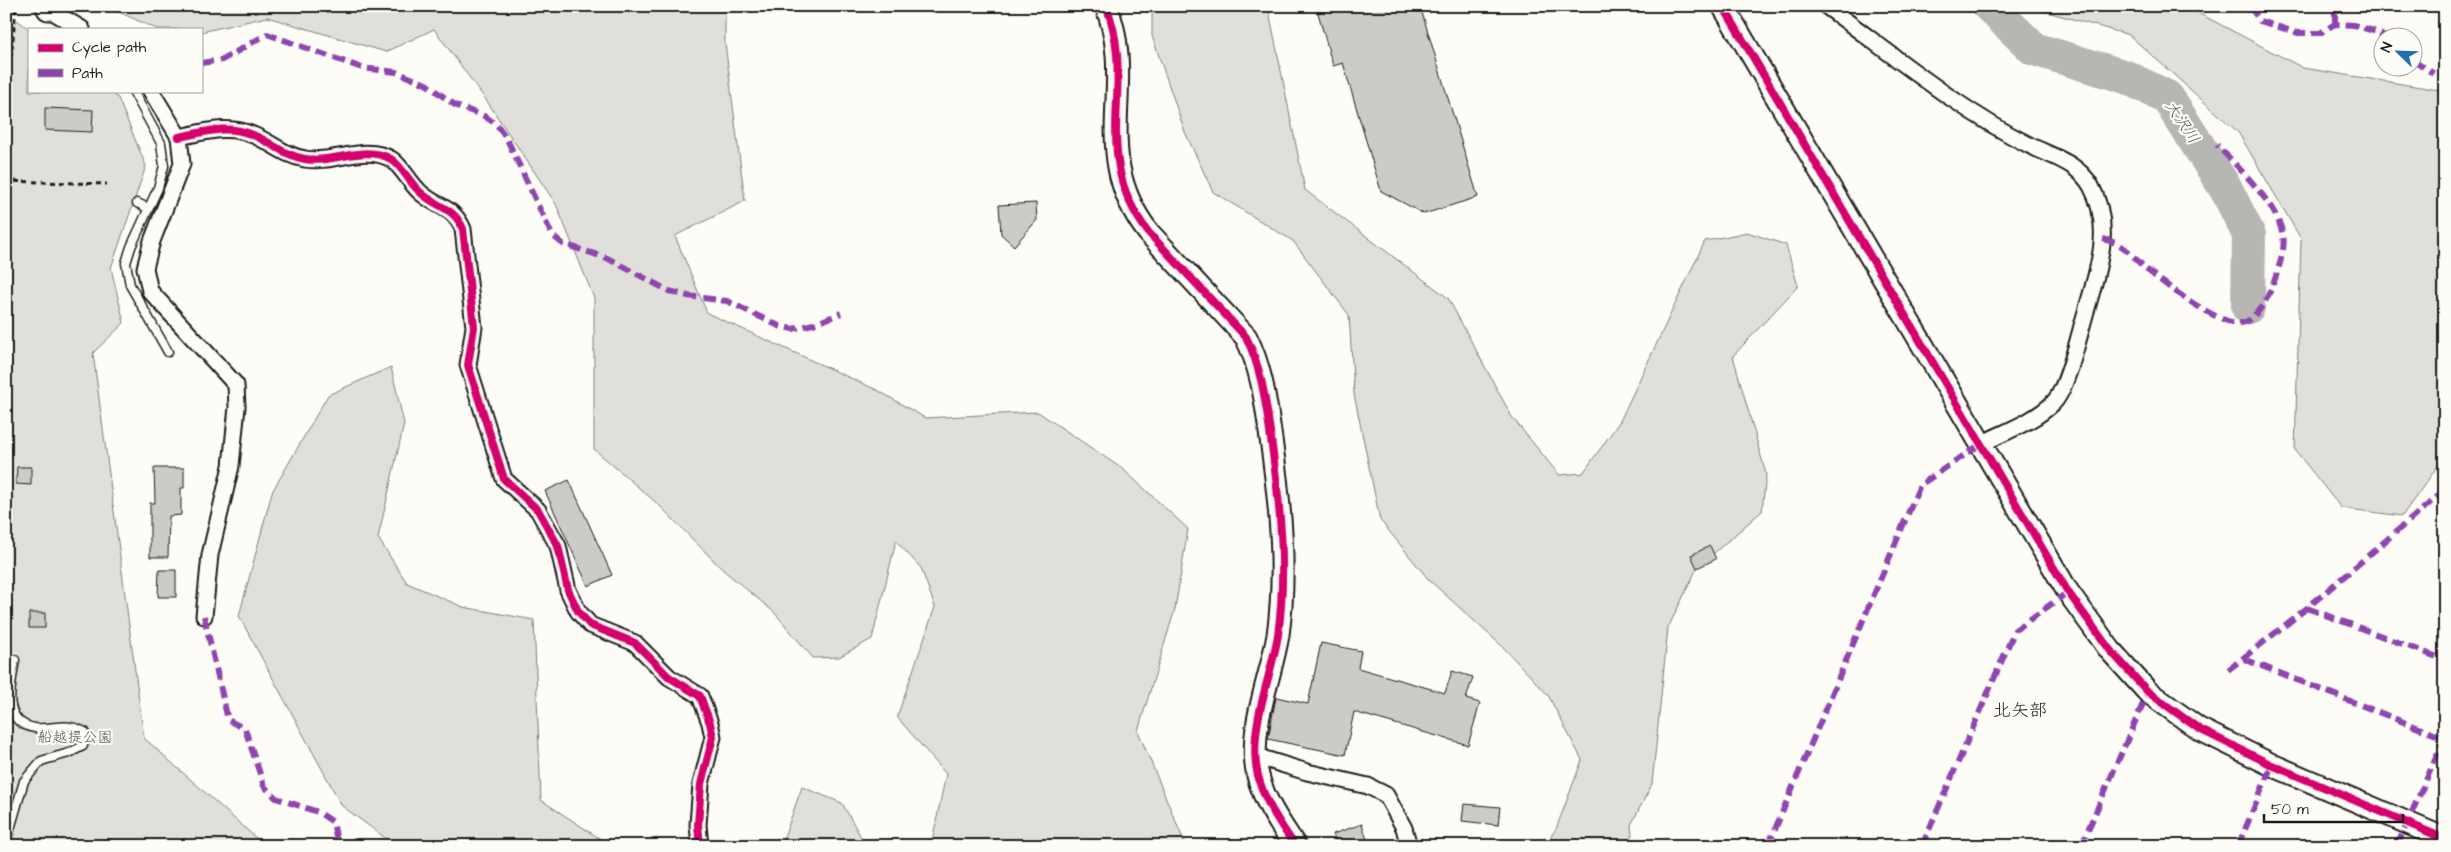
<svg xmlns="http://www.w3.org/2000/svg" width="2451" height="852" font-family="'Architects Daughter','Klee One',sans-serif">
  <rect width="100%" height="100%" fill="#fdfcf7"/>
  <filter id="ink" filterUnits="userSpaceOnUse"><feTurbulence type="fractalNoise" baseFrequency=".02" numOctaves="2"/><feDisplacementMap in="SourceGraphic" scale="10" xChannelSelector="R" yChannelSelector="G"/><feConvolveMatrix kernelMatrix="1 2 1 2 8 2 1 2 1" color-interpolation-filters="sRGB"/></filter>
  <g filter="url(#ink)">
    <path fill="#e0dfdb" stroke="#7e7e7c" d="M105,6H725V43L745,201L675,236L707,313L879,391L925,418L1038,412L1124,470L1188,529L1175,609L1138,731L1186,846H931L946,774L897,717L935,607L921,568L896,541L872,639L839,657L813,658L774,612L722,569L660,506L594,449V298L556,204L486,100L434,29L386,52L267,17L201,32V29H157Z
      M1152,6H1268L1305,190L1448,298L1512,417L1559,475L1583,473L1620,421L1705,241L1747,232L1786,245L1798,286L1733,356L1766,474L1762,511L1697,568L1668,628L1652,784L1631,825L1633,846H1544L1556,829L1582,760L1548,695L1503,647L1429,580L1380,520L1354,394L1349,315L1293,241L1213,192L1185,132L1152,36Z
      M2026,6H2185L2303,68L2439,90L2445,144V456L2402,516L2341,508L2295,450L2301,239L2238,132L2129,35Z
      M6,12L29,29V91H110L118,98L146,166L111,268L124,323L93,353L144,738L265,846H6Z
      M391,367L404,424L378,538L407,583L463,607L534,620L541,800L605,842L606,846H396L342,806L239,616L272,492L328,395Z
      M802,787L842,803L866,846H781Z"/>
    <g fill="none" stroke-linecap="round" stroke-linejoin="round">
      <path stroke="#b7b6b2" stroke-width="34" d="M1989,6L2034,49L2126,77L2167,97L2226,189L2249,235L2248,307"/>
    </g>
    <path fill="#cccbc8" stroke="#1c1c1c" d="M1316,6H1420L1478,197L1424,214L1381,191L1343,63L1333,66Z
      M45,108L93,110L92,132L45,130Z
      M1036,203L1037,220L1014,246L1001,234L999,205Z
      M17,467H31V485L16,484Z
      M154,468H184V488H181V515L169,516L168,557H150V503H155Z
      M569,480L612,575L588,586L545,491Z
      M1710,546L1716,559L1697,568L1691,555Z
      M159,570H176V597H158Z
      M29,613H45V628H29Z
      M1321,643L1361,651L1358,668L1445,693L1452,671L1473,677L1466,699L1480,703L1468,745L1354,712L1345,755L1268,739L1276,697L1308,704Z
      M1464,804L1500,807L1498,825L1462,821Z
      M1362,824L1369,846H1338L1333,834Z"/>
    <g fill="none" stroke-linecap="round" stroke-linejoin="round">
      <defs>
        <path id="lane" d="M133,91L161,143L164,166L158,188L131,247L126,263L130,285L168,352
          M137,203L148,208
          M6,658L15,660C11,685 0,723 35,728C56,730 62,721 85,732L83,746L69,753L41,761L24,781L6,843"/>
        <path id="street" d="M43,6L82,29
          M1826,6C1892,54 1956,108 2029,145C2053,157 2077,162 2091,186C2114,228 2097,273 2085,315C2079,335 2067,390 2053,403C2034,422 2004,432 1981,444
          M151,91L179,137L182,164L152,241L145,268L150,291L236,385L237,407L231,466L210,555L204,616
          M179,137C205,132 228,124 253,135C271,142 285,156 305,159C333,164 364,144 391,159C403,167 410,184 421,193C438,208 454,207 463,229L474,327L468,365L504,479L538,510L558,546L568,590L578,611L590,625L635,643L669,677L700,696L710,723L713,737L701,784L698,825L700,846
          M1255,756L1307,772L1368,786L1386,795L1404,828L1409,846"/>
        <path id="secondary" d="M1106,6C1138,85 1087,154 1149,233L1246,337C1262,369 1266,404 1271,439C1280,504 1287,570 1278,635C1271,677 1251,722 1256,765C1260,796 1278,820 1295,846
          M1723,6L2068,592L2110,650L2148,692L2199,729L2272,765L2445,839
          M48,9L49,6"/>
      </defs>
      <use href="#lane" stroke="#1c1c1c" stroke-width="11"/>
      <use href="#street" stroke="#1c1c1c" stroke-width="19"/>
      <use href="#secondary" stroke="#1c1c1c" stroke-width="25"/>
      <path stroke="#1c1c1c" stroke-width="3" stroke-dasharray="5 4" stroke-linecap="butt" d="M6,49H12L6,107
        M12,49L16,6
        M6,181L107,184"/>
      <use href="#lane" stroke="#fdfcf7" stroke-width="8"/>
      <use href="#street" stroke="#fdfcf7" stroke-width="15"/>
      <use href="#secondary" stroke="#fdfcf7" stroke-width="21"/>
      <path stroke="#8e44ad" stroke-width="6" stroke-dasharray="12 6" stroke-linecap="butt" d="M2250,6L2260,21L2298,33H2320L2335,24L2354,25L2377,32L2386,38
        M2335,24V6
        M2414,60L2434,74
        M201,63L222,60L267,34L362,68L396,72L426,84L455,105L486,117L497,125L506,137L552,235L563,244L607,258L669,291L688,296L727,301L779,326L793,329L817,323L841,313
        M2103,239C2108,240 2113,242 2118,244C2128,249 2137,261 2146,269C2162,282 2228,334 2247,321C2266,309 2274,283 2280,263C2282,255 2285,244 2283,236C2278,204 2239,169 2217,145
        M2307,608L2445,660
        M204,616L228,720L245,729L264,786L276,798L318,812L333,822L338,846
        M2244,659L2444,738
        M2228,670L2307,608L2445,490
        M1768,846L1920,485L1981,444
        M1922,846L2015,630L2068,592
        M2081,846L2148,692
        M2238,846L2272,765
        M2397,846L2445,737"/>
      <defs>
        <path id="cycleway" d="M1106,6C1138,85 1087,154 1149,233L1246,337C1262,369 1266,404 1271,439C1280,504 1287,570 1278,635C1271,677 1251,722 1256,765C1260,796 1278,820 1295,846
          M1723,6L2068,592L2110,650L2148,692L2199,729L2272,765L2445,839
          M179,137C205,132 228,124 253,135C271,142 285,156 305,159C333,164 364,144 391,159C403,167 410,184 421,193C438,208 454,207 463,229L474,327L468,365L504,479L538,510L558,546L568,590L578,611L590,625L635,643L669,677L700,696L710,723L713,737L701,784L698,825L700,846"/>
      </defs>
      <use href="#cycleway" stroke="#fdfcf7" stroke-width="11"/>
      <use href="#cycleway" stroke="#d6006c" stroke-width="8"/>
    </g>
  </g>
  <g text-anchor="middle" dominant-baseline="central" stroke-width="4.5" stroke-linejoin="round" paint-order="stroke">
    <g font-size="15" fill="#575655" stroke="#fdfcf7">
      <text x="75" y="737">船越提公園</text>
    </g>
    <g font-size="16" font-style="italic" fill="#5a5a58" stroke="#fdfcf7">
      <text transform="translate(2182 122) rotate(56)">大沢川</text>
    </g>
    <g font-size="18" fill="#1c1c1c" stroke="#fdfcf7">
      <text x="2020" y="710">北矢部</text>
    </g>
  </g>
  <rect width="2451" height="852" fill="none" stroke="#fdfcf7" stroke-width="25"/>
  <rect x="12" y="12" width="2426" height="827" fill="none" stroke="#1c1c1c" stroke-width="2" filter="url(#ink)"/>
  <rect x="28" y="28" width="175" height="65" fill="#fdfcf7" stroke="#a3a29f"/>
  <rect x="38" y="44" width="25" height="8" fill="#d6006c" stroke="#a3a29f"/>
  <text x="72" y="52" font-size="15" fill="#1c1c1c">Cycle path</text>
  <rect x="38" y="69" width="25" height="8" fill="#8e44ad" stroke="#a3a29f"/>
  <text x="72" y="78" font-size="15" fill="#1c1c1c">Path</text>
  <g transform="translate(2398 52) rotate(293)"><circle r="24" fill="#fdfcf7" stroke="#a3a29f"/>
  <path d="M0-4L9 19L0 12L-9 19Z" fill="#1f6fb2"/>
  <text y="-8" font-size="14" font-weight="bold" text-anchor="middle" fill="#1c1c1c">N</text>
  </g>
  <path d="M2264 814v8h139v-8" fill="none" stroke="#1c1c1c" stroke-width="2.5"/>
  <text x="2271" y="814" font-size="15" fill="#1c1c1c" stroke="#fdfcf7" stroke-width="4" paint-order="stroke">50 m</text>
</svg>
